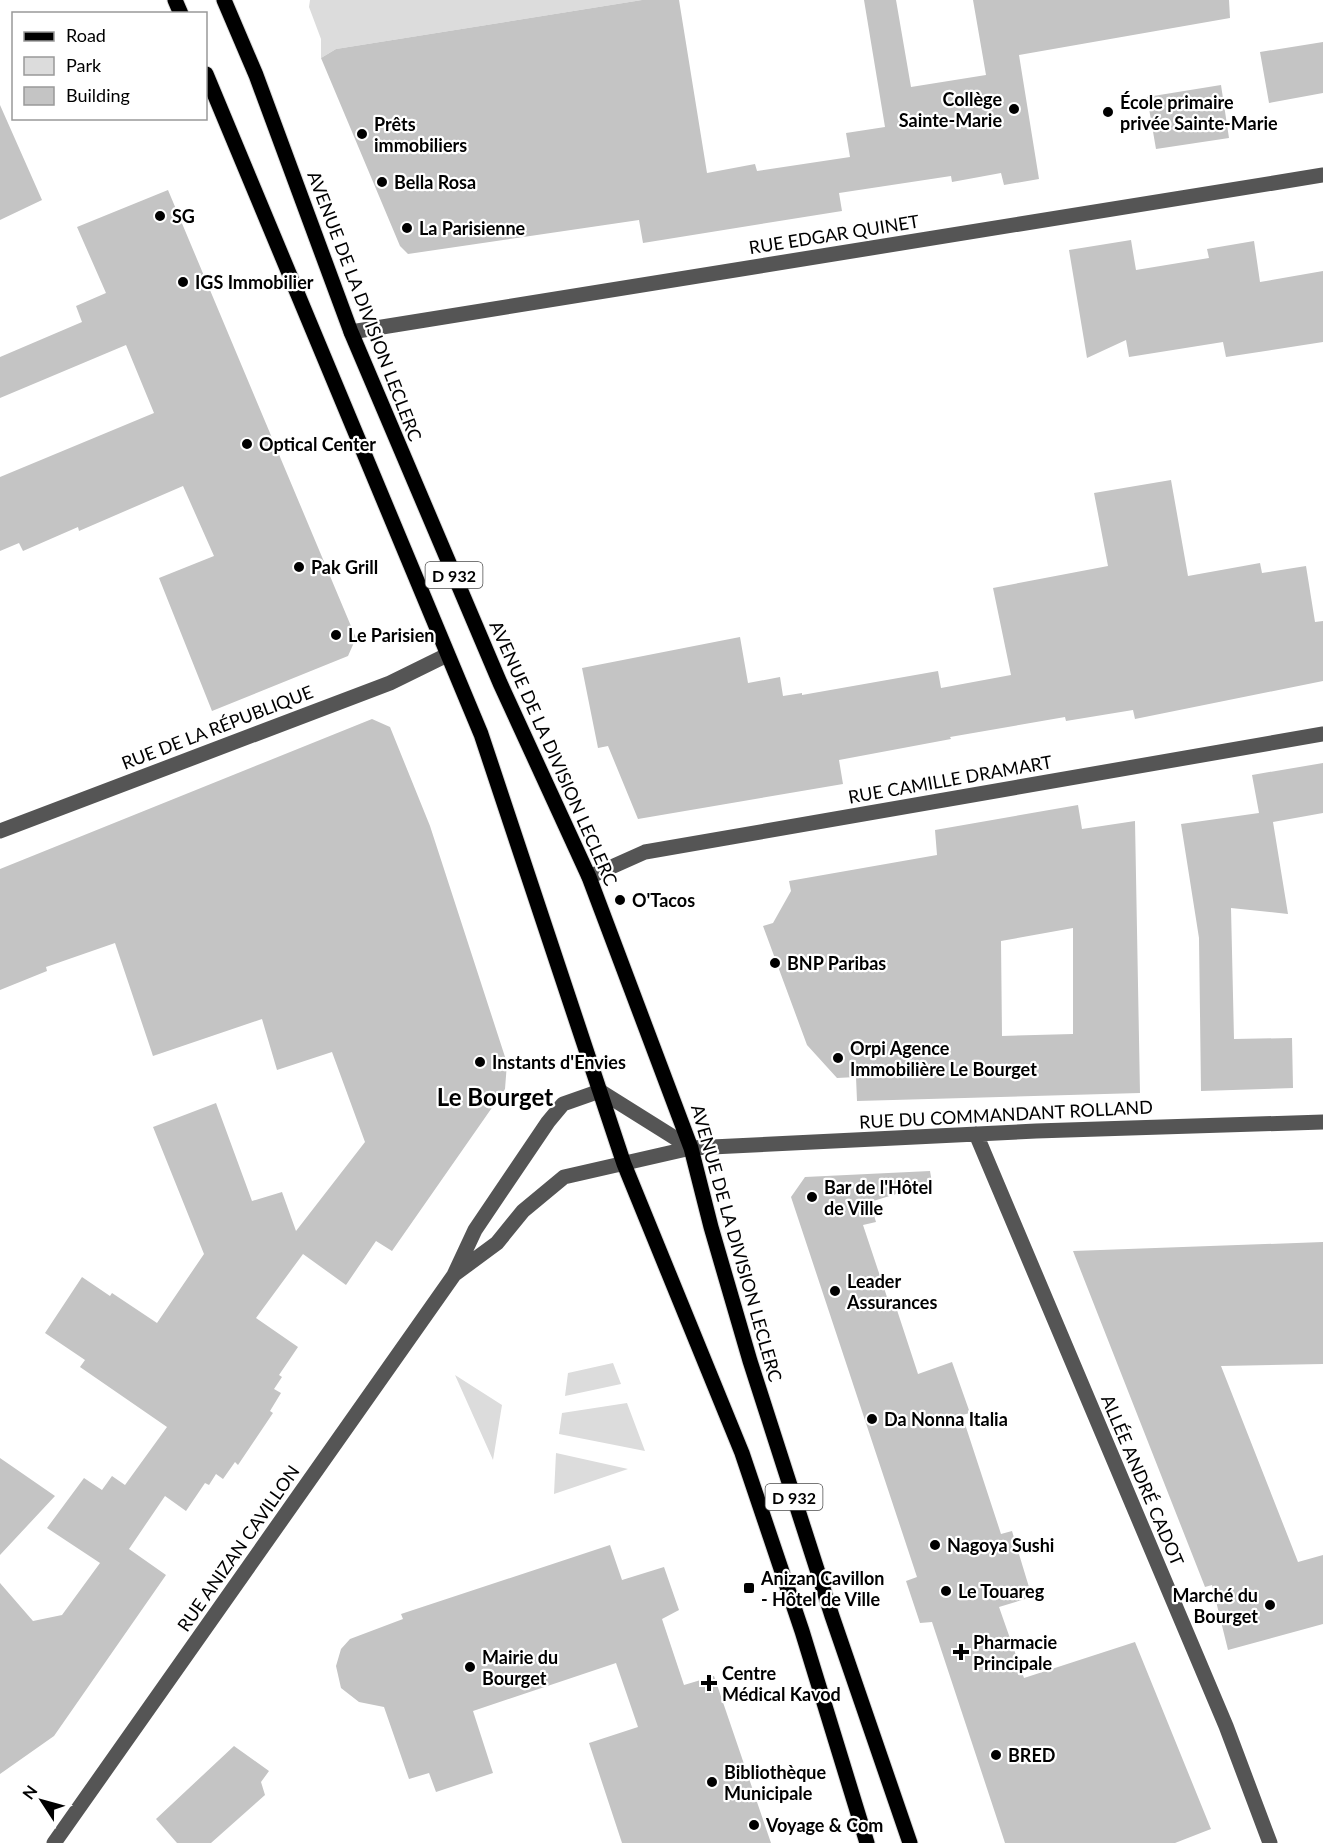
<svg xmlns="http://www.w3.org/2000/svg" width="1323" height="1843" font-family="Lato,sans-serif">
  <rect width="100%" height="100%" fill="#fff"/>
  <path fill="#dcdcdc" d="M310,0H642L336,49L321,58V39L309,7Z
    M613,1363L621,1384L565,1396L568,1373Z
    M455,1375L502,1405L493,1460Z
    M627,1403L645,1451L559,1434L562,1413Z
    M556,1453L628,1469L554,1494Z"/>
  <path fill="#c4c4c4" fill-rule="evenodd" d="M642,0H679L707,173L755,164L757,171L850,157L846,133L885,127L864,0H896L911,87L986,75L973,0H1229L1230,18L1019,55L1039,179L1004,185L1001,173L952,182L951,176L839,193L842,211L643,243L639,220L408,254L400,246L321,58L336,49Z
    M1323,42V93L1269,103L1260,52Z
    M1221,85L1229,138L1156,149L1147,97Z
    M0,105L42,200L0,220Z
    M168,190L356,638L348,656L212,711L159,578L214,556L183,486L79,531L78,527L23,551L19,543L0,551V477L154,413L126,345L0,398V357L82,322L76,306L106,293L77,227Z
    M1131,240L1136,270L1209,258L1207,249L1254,241L1260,282L1323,271V342L1226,357L1223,342L1129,357L1126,340L1087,358L1069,250Z
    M1171,480L1188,576L1260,563L1262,573L1306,566L1315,622L1323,621V681L1135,719L1133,710L1066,721L1065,717L950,737L951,739L839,760L843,784L638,819L608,746L598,748L582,668L740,637L748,683L780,677L783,696L802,693V695L938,671L941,688L1011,675L993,588L1108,566L1094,493Z
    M372,719L390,727L430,826L507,1063L505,1089L392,1251L376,1241L346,1285L303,1254L256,1318L298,1347L279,1375L282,1377L274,1389L281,1393L270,1411L273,1413L238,1465L235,1462L223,1479L216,1474L209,1485L205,1483L186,1511L165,1496L129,1549L166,1575L54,1736L0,1774V1583L33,1621L62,1615L100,1563L47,1528L84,1478L102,1490L112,1476L125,1485L167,1427L80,1367L85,1360L45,1333L82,1277L110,1296L112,1293L157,1323L204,1254L153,1127L216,1103L252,1201L282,1192L296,1231L365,1142L332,1052L277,1070L262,1019L153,1056L115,943L46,967L47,971L0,990V869Z
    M1323,763V813L1273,822L1288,914L1231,908L1234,1039L1292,1038L1293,1088L1201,1091L1199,938L1181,824L1259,813L1252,775Z
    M1078,805L1082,829L1135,821L1140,1093L857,1101L856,1077L837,1078L807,1045L763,926L773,923L791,891L789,881L937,855L935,830ZM1073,928V1034L1002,1036L1001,941Z
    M930,1171L932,1183L870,1202L876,1222L863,1225L891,1309L896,1307L918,1374L952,1362L970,1413L962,1415L1001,1534L1012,1531L1032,1597L999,1607L1024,1678L1135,1642L1211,1829L1175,1843H1005L932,1622L920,1623L906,1581L917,1577L791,1197L805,1177Z
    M1323,1242V1364L1221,1366L1298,1562L1323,1555V1624L1228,1650L1212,1585L1205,1587L1073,1251Z
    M0,1458L55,1496L0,1555Z
    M610,1545L622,1580L664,1567L679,1610L662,1619L684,1685L714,1676L771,1843H622L589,1743L638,1727L616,1663L473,1711L493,1773L436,1792L429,1773L409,1779L384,1707L359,1702L341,1688L336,1666L341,1649L350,1639L403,1619L401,1614Z
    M234,1746L269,1771L261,1782L265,1795L211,1843H177L156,1819Z"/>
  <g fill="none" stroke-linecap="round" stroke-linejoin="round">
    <defs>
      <path id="major" d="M175,0L181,14
        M224,0L256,75L351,332L500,683L589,877L691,1148L711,1227L750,1361L832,1616L910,1843
        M206,74L481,734L624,1164L742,1453L802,1631L867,1843"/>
    </defs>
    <use href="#major" stroke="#dbdbdb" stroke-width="17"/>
    <path stroke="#555" stroke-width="15" d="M351,332L1323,175
      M0,831L390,683L447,655
      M589,877L645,852L1323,734
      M976,1134L1226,1726L1270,1843
      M455,1274L497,1243L523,1211L564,1177L691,1148L1036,1131L1323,1122
      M54,1843L454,1275L475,1230L548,1122L563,1104L600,1091L691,1148"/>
    <use href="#major" stroke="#000" stroke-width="15"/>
  </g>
  <g fill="#000" stroke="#fff" stroke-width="2">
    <circle cx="1014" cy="109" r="6"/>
    <circle cx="1108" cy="112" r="6"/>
    <circle cx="362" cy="134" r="6"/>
    <circle cx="382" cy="182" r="6"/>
    <circle cx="160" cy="216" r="6"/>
    <circle cx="407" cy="228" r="6"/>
    <circle cx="183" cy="282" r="6"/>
    <circle cx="247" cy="444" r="6"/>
    <circle cx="299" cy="567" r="6"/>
    <circle cx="336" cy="635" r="6"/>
    <circle cx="620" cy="900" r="6"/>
    <circle cx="775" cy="963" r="6"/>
    <circle cx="838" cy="1058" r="6"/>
    <circle cx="480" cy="1062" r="6"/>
    <circle cx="812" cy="1197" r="6"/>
    <circle cx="835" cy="1291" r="6"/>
    <circle cx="872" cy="1419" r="6"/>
    <circle cx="935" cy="1545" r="6"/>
    <rect x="743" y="1582" width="12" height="12" rx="3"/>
    <circle cx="946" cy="1591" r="6"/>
    <circle cx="1270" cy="1605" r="6"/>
    <path d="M958 1643h6v6h6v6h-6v6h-6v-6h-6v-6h6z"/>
    <circle cx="470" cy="1667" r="6"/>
    <path d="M706 1674h6v6h6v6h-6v6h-6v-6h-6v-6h6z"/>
    <circle cx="996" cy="1755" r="6"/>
    <circle cx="712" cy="1782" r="6"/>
    <circle cx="754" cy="1825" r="6"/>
  </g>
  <g text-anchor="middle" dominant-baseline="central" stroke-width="4.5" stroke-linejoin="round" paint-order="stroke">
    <g fill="#fff" stroke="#4c4c4c" stroke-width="1.5">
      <rect x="425.5" y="562" width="57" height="26" rx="4.5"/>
      <rect x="765.5" y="1484" width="57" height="26" rx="4.5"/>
    </g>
    <g font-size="16" font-weight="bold" fill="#000">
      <text x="454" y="575">D 932</text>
      <text x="794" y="1497">D 932</text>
    </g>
    <g font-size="18" font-weight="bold" fill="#000" stroke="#fff" text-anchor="start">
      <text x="1002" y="99" text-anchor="end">Collège<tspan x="1002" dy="21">Sainte-Marie</tspan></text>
      <text x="1120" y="102">École primaire<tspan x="1120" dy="21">privée Sainte-Marie</tspan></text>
      <text x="374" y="124">Prêts<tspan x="374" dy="21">immobiliers</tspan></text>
      <text x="394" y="182">Bella Rosa</text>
      <text x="172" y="216">SG</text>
      <text x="419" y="228">La Parisienne</text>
      <text x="195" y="282">IGS Immobilier</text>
      <text x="259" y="444">Optical Center</text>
      <text x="311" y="567">Pak Grill</text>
      <text x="348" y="635">Le Parisien</text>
      <text x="632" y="900">O'Tacos</text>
      <text x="787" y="963">BNP Paribas</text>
      <text x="850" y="1048">Orpi Agence<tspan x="850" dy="21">Immobilière Le Bourget</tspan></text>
      <text x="492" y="1062">Instants d'Envies</text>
      <text x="824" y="1187">Bar de l'Hôtel<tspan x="824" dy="21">de Ville</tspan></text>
      <text x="847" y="1281">Leader<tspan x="847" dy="21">Assurances</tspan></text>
      <text x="884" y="1419">Da Nonna Italia</text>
      <text x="947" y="1545">Nagoya Sushi</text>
      <text x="761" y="1578">Anizan Cavillon<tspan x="761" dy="21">- Hôtel de Ville</tspan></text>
      <text x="958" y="1591">Le Touareg</text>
      <text x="1258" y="1595" text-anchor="end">Marché du<tspan x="1258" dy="21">Bourget</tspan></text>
      <text x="973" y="1642">Pharmacie<tspan x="973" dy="21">Principale</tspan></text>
      <text x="482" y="1657">Mairie du<tspan x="482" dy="21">Bourget</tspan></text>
      <text x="722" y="1673">Centre<tspan x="722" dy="21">Médical Kavod</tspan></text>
      <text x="1008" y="1755">BRED</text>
      <text x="724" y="1772">Bibliothèque<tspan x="724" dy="21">Municipale</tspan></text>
      <text x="766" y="1825">Voyage &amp; Com</text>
    </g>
    <g font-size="18" fill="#000" stroke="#fff">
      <text transform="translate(834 234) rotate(-9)">RUE EDGAR QUINET</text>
      <text transform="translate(365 306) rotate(69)">AVENUE DE LA DIVISION LECLERC</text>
      <text transform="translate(217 727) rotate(-21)">RUE DE LA RÉPUBLIQUE</text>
      <text transform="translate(554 753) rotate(66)">AVENUE DE LA DIVISION LECLERC</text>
      <text transform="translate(950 779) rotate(-10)">RUE CAMILLE DRAMART</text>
      <text transform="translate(1006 1114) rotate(-3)">RUE DU COMMANDANT ROLLAND</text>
      <text transform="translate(737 1243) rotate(74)">AVENUE DE LA DIVISION LECLERC</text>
      <text transform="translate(1143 1480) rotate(67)">ALLÉE ANDRÉ CADOT</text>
      <text transform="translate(238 1548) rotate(-55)">RUE ANIZAN CAVILLON</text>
    </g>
    <g font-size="24" font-weight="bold" fill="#000" stroke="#fff">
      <text x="495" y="1096">Le Bourget</text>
    </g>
  </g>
  <rect x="12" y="12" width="195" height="108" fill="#ffffff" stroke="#999999" stroke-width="1.5"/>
  <rect x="24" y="32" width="30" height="9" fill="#000000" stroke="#999999" stroke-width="1.5"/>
  <text x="66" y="42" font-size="18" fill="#000000">Road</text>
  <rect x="24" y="57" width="30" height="18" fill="#dcdcdc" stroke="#999999" stroke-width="1.5"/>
  <text x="66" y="72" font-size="18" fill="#000000">Park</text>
  <rect x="24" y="87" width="30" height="18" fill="#c4c4c4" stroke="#999999" stroke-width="1.5"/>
  <text x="66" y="102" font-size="18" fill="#000000">Building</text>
  <g transform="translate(42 1801) rotate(306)" stroke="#ffffff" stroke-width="4.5" paint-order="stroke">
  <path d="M0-4.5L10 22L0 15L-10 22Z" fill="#000000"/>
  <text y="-9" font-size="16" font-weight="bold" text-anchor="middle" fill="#000000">N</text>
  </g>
</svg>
